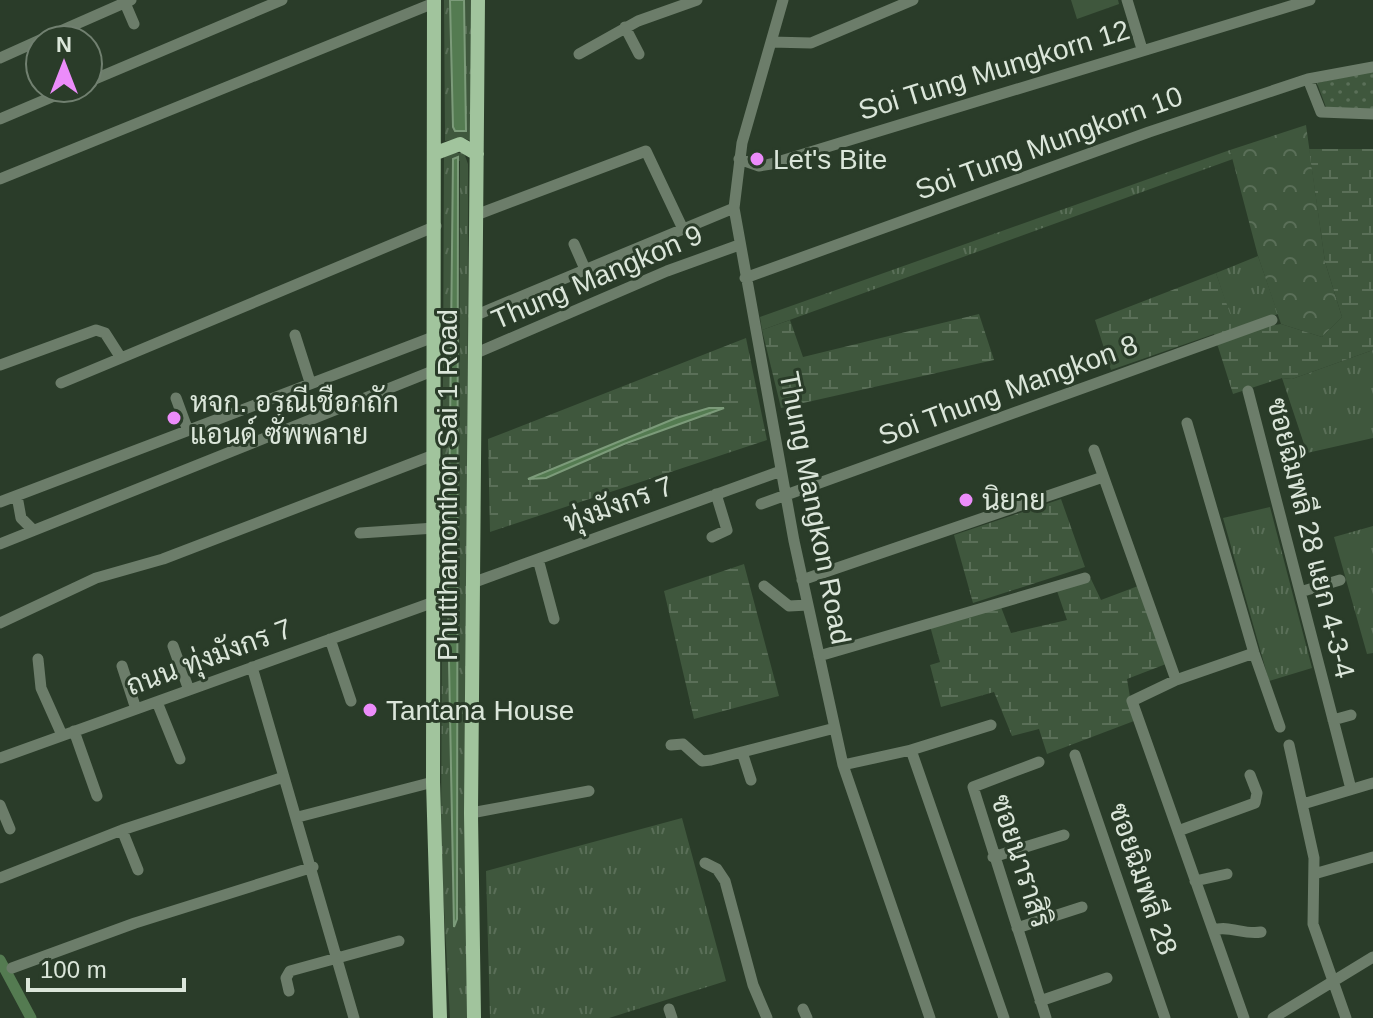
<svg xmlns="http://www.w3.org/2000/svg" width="1373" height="1018" font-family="Helvetica,Sarabun,sans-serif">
  <defs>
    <pattern id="grass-tufts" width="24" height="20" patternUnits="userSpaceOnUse" patternTransform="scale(2)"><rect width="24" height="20" fill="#3f573d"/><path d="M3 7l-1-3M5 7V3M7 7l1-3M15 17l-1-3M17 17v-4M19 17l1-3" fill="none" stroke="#5a6f58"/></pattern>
    <pattern id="forest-crowns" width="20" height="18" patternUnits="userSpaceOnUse" patternTransform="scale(2)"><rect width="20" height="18" fill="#3f573d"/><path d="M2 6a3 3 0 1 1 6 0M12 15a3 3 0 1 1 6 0" fill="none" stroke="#5a6f58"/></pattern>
    <pattern id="wetland-marsh" width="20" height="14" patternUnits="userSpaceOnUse" patternTransform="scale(2)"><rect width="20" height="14" fill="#3f573d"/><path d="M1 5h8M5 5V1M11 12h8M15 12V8" fill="none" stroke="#5a6f58"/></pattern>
    <pattern id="garden-dots" width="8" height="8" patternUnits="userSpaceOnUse" patternTransform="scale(2)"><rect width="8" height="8" fill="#3f573d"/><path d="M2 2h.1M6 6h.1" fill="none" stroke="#5a6f58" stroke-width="1.8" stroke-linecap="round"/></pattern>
  </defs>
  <rect width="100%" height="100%" fill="#2a3c29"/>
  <path fill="url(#grass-tufts)" fill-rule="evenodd" d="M444,0H450L453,127L455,131L466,130L464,0H471L473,142L464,138L445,141Z
    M1071,0H1118L1119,4L1077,19Z
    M1230,150L1233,159L762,330L760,317Z
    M450,153H464L468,164L467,1018H450L441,853L444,157ZM453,160L460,161L457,919L454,924L448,608Z
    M1258,256L1278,314L1235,331L1216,273Z
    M1373,350V438L1307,453L1282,378L1292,379Z
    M1270,507L1312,668L1269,681L1223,518Z
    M1373,526V653L1367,654L1334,537Z
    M682,818L726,981L609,1018H490L486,871Z"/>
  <path fill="url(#forest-crowns)" d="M1306,125L1325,262L1342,317L1322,337L1281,324L1258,256L1230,150Z"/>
  <path fill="url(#wetland-marsh)" fill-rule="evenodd" d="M1309,149H1373V350L1292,379L1282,378L1233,394L1214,334L1111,370L1095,320L1216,273L1236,331L1281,324L1322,337L1342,317L1325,262Z
    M979,314L994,360L781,408L762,330L790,320L803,357Z
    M746,338L767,440L490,532L488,439ZM709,408H722L534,480L541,472Z
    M1061,499L1085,567L973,603L954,535Z
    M744,564L779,696L694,719L664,591Z
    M1091,579L1101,600L1138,586L1166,664L1127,679L1134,721L1047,754L1039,729L1012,736L994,692L941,707L930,665L940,662L930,626L1001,607L1011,633L1067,620L1057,591Z"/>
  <path fill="url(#garden-dots)" d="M1373,71V110H1327L1317,83Z"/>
  <path fill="#547b51" stroke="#7c9b7a" stroke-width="2" d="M450,0H464L466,131H455L453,127Z
    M458,157L457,919L454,927L448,608L453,159Z
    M709,408H724L624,444L546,478L528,479L676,418Z"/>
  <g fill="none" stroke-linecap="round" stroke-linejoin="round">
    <path stroke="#547b51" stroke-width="11" d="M0,960L31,1018"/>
    <path stroke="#6c7d6a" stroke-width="11" d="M783,0L742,143L734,208L794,541L843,765L930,1018
      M1127,0L1142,49
      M125,3L134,24
      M625,27L639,54
      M40,40L131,0
      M771,42L811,43L913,0
      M579,54L638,21L697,0
      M0,58L40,40
      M1308,79L1321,112L1373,114
      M88,82L282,0
      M0,119L73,88
      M739,159L759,166L771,164L1310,0
      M0,179L434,3
      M476,215L646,151L682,227
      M574,244L585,269
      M745,278L1149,132L1308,79L1373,67
      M474,316L734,208
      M295,335L310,382
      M474,354L667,271L739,245
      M0,365L96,330L105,333L121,358L436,226
      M61,383L121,358
      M1248,391L1351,789
      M176,398L187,428
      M1187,423L1254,653L1280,727
      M1094,450L1176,680
      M17,496L21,518L33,530
      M0,502L436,336
      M761,504L1272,320
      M360,533L435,528
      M712,537L727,530L716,494
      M0,544L435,370
      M538,559L554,619
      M802,580L1103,477
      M472,583L781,471
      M764,586L789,606L808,605
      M1300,592L1340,580
      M0,623L96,578L163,559L434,455
      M330,639L351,701
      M173,646L189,690
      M819,656L1085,578
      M38,659L41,688L62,735
      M122,666L136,709
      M252,667L354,1018
      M157,702L180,759
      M1333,720L1351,715
      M74,731L97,796
      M671,745L683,744L702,761L711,760L835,728
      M1289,745L1314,858L1313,924L1346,1018
      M911,750L991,725
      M742,752L751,780
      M1075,755L1165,1018
      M0,758L434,602
      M1039,762L973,787L1046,1018
      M843,765L911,750L1004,1018
      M1303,804L1373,783
      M0,805L10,829
      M471,813L589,791
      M298,817L433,782
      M122,830L138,870
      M1178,831L1255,803L1257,793L1250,775
      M993,857L1064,835
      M705,863L717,869L725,881L753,985L767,1018
      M1314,874L1373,857
      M0,878L122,830L284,777
      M1195,881L1227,874
      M1017,928L1082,907
      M1213,930C1230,925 1243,935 1261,932
      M12,968L135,923L313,867
      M289,991L286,978L290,971L399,941
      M1040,1001L1107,978
      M669,1009L672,1018
      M803,1009L807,1018
      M1244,1018L1132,701L1176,680L1254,653
      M1273,1018L1373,957"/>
    <path stroke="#a1c49d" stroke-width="14" d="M434,0L433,782L440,1018
      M436,153L460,144L477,154
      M474,1018L471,813L478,0"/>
  </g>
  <g fill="#ec8cfa" stroke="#2a3c29" stroke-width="3">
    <circle cx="757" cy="159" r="8"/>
    <circle cx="174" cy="418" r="8"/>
    <circle cx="966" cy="500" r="8"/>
    <circle cx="370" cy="710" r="8"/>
  </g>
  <g text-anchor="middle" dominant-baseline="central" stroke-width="6" stroke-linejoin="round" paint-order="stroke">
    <g font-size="28" fill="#dbe6da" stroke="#2a3c29">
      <text transform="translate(994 70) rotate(-17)">Soi Tung Mungkorn 12</text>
      <text transform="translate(1049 143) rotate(-20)">Soi Tung Mungkorn 10</text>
      <text transform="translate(597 277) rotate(-23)">Thung Mangkon 9</text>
      <text transform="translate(1008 390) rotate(-20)">Soi Thung Mangkon 8</text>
      <text transform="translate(447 485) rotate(-90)">Phutthamonthon Sai 1 Road</text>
      <text transform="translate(618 504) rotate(-20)">ทุ่งมังกร 7</text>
      <text transform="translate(815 508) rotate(79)">Thung Mangkon Road</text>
      <text transform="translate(1311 538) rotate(76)">ซอยฉิมพลี 28 แยก 4-3-4</text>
      <text transform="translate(209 657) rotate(-20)">ถนน ทุ่งมังกร 7</text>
      <text transform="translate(1021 861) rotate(72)">ซอยนาราสิริ</text>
      <text transform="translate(1143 879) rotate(71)">ซอยฉิมพลี 28</text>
    </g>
    <g font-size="28" fill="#dbe6da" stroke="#2a3c29" text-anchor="start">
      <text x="773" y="159">Let's Bite</text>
      <text x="190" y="402">หจก. อรุณีเชือกถัก<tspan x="190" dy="32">แอนด์ ซัพพลาย</tspan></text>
      <text x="982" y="500">นิยาย</text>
      <text x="386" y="710">Tantana House</text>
    </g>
  </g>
  <g transform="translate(64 64)"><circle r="38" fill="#2a3c29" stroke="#718070" stroke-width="2"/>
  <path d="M0-6L14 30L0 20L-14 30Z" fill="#ec8cfa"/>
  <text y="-12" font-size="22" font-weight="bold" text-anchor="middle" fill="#dbe6da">N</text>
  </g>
  <path d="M28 978v12h156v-12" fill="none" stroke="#dbe6da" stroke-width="4"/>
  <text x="40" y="978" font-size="24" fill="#dbe6da" stroke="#2a3c29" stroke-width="6" paint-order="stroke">100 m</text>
</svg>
